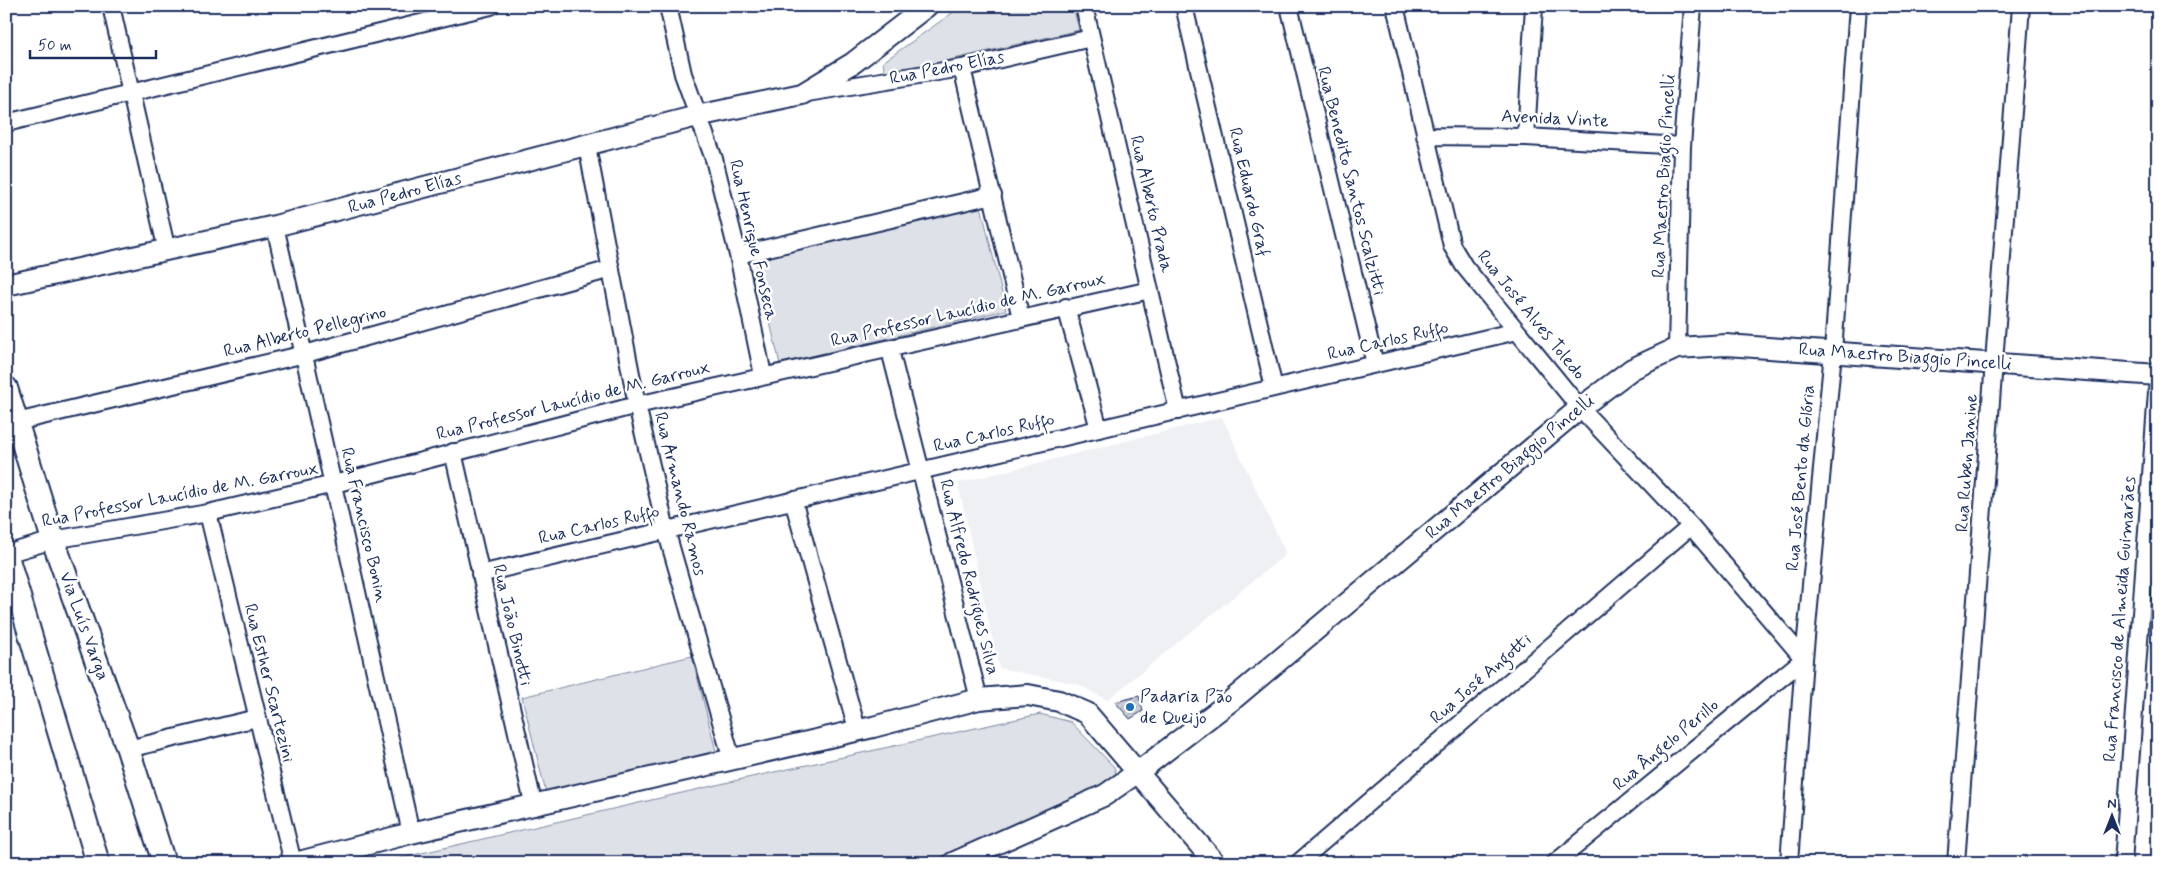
<svg xmlns="http://www.w3.org/2000/svg" width="2164" height="869" font-family="Mynerve,sans-serif">
  <defs>
    <pattern id="building-hatch" width="6" height="6" patternUnits="userSpaceOnUse" patternTransform="scale(1.25)"><rect width="6" height="6" fill="#caceda"/><path d="M-1 1l2-2M0 6l6-6M5 7l2-2" fill="none" stroke="#adb1be"/></pattern>
  </defs>
  <rect width="100%" height="100%" fill="#fff"/>
  <filter id="ink" filterUnits="userSpaceOnUse"><feTurbulence type="fractalNoise" baseFrequency=".02" numOctaves="2"/><feDisplacementMap in="SourceGraphic" scale="10" xChannelSelector="R" yChannelSelector="G"/><feConvolveMatrix kernelMatrix="1 2 1 2 8 2 1 2 1" color-interpolation-filters="sRGB"/></filter>
  <g filter="url(#ink)">
    <path fill="#eff0f4" d="M1222,417L1286,554L1107,700L1077,684L999,668L958,483Z"/>
    <path fill="#dee1e7" stroke="#7c88a2" d="M962,6H1073L1079,30L885,75L883,62Z
      M979,198L1006,310L780,364L753,252Z
      M692,656L716,751L546,793L522,697Z
      M1040,714L1071,722L1114,767L1117,777L1112,787L925,863H379L738,780Z"/>
    <path fill="url(#building-hatch)" stroke="#1b2f5e" d="M1139,696L1143,711L1130,719L1115,702Z"/>
    <g fill="none" stroke-linecap="round" stroke-linejoin="round">
      <defs>
        <path id="minor" d="M111,6L167,251
          M668,6L683,74L714,159L738,255L763,375
          M1084,6L1178,411
          M1184,6L1274,388
          M1289,6L1375,364
          M1395,6L1452,246L1464,266L1580,408L1691,526L1804,659L1555,863
          M962,68L1021,318
          M807,93L962,68L1091,38
          M6,123L491,6
          M1425,136L1526,137L1682,146
          M1526,137L1534,6
          M587,146L637,405L666,530L732,760
          M275,226L411,833
          M738,255L993,195
          M1066,307L1099,429
          M1677,348L1682,146L1693,6
          M890,350L979,699
          M8,424L305,354L611,269
          M453,452L534,807
          M793,500L857,729
          M208,513L293,863
          M6,554L53,540L208,513L334,484L637,405L1150,290
          M480,574L1517,331
          M128,749L257,718
          M1298,863L1691,526
          M1789,863L1804,659L1833,352L1858,6
          M1956,863L2021,6
          M2123,863L2158,378"/>
        <path id="tertiary" d="M6,285L275,226L697,116L802,94L853,63L927,6
          M295,863L411,833L873,727L979,699L1028,695L1059,701L1087,713L1215,863
          M953,863L1105,795L1138,772L1232,700L1580,408L1632,369L1677,348L1726,345L2158,375"/>
        <path id="secondary" d="M6,388L53,540L128,749L164,863
          M6,553L98,863"/>
      </defs>
      <use href="#minor" stroke="#1b2f5e" stroke-width="20"/>
      <use href="#tertiary" stroke="#1b2f5e" stroke-width="24"/>
      <use href="#secondary" stroke="#1b2f5e" stroke-width="26"/>
      <use href="#minor" stroke="#fff" stroke-width="16"/>
      <use href="#tertiary" stroke="#fff" stroke-width="20"/>
      <use href="#secondary" stroke="#fff" stroke-width="22"/>
    </g>
  </g>
  <circle fill="#1f6fb2" stroke="#fff" stroke-width="2" cx="1130" cy="707" r="5"/>
  <g text-anchor="middle" dominant-baseline="central" stroke-width="5" stroke-linejoin="round" paint-order="stroke">
    <g font-size="18" fill="#1b2f5e" stroke="#fff">
      <text transform="translate(947 68) rotate(-11)">Rua Pedro Elías</text>
      <text transform="translate(1555 119) rotate(3)">Avenida Vinte</text>
      <text transform="translate(1664 176) rotate(-87)">Rua Maestro Biagio Pincelli</text>
      <text transform="translate(1351 181) rotate(76)">Rua Benedito Santos Scalzitti</text>
      <text transform="translate(1249 192) rotate(77)">Rua Eduardo Graf</text>
      <text transform="translate(405 193) rotate(-15)">Rua Pedro Elías</text>
      <text transform="translate(1151 204) rotate(77)">Rua Alberto Prada</text>
      <text transform="translate(753 240) rotate(77)">Rua Henrique Fonseca</text>
      <text transform="translate(968 310) rotate(-13)">Rua Professor Laucídio de M. Garroux</text>
      <text transform="translate(1531 315) rotate(51)">Rua José Alves Toledo</text>
      <text transform="translate(305 332) rotate(-14)">Rua Alberto Pellegrino</text>
      <text transform="translate(1388 341) rotate(-13)">Rua Carlos Ruffo</text>
      <text transform="translate(1905 357) rotate(4)">Rua Maestro Biaggio Pincelli</text>
      <text transform="translate(573 401) rotate(-14)">Rua Professor Laucídio de M. Garroux</text>
      <text transform="translate(994 433) rotate(-13)">Rua Carlos Ruffo</text>
      <text transform="translate(1967 463) rotate(-86)">Rua Ruben Janine</text>
      <text transform="translate(1510 467) rotate(-40)">Rua Maestro Biaggio Pincelli</text>
      <text transform="translate(1801 478) rotate(-85)">Rua José Bento da Glória</text>
      <text transform="translate(680 494) rotate(76)">Rua Armando Ramos</text>
      <text transform="translate(180 495) rotate(-11)">Rua Professor Laucídio de M. Garroux</text>
      <text transform="translate(364 525) rotate(77)">Rua Francisco Bonin</text>
      <text transform="translate(599 525) rotate(-13)">Rua Carlos Ruffo</text>
      <text transform="translate(969 577) rotate(76)">Rua Alfredo Rodrigues Silva</text>
      <text transform="translate(2120 619) rotate(-86)">Rua Francisco de Almeida Guimarães</text>
      <text transform="translate(512 625) rotate(77)">Rua João Binotti</text>
      <text transform="translate(84 626) rotate(70)">Via Luís Varga</text>
      <text transform="translate(1481 679) rotate(-41)">Rua José Angotti</text>
      <text transform="translate(269 683) rotate(76)">Rua Esther Scartezini</text>
      <text transform="translate(1666 745) rotate(-40)">Rua Ângelo Perillo</text>
    </g>
    <g font-size="18" fill="#1b2f5e" stroke="#fff" text-anchor="start">
      <text x="1140" y="697">Padaria Pão<tspan x="1140" dy="21">de Queijo</tspan></text>
    </g>
  </g>
  <rect width="2164" height="869" fill="none" stroke="#fff" stroke-width="25"/>
  <rect x="12" y="12" width="2139" height="844" fill="none" stroke="#1b2f5e" stroke-width="2" filter="url(#ink)"/>
  <g transform="translate(2112 816)" stroke="#ffffff" stroke-width="4" paint-order="stroke">
  <path d="M0-4L9 19L0 12L-9 19Z" fill="#1b2f5e"/>
  <text y="-8" font-size="14" font-weight="bold" text-anchor="middle" fill="#1b2f5e">N</text>
  </g>
  <path d="M30 50v8h126v-8" fill="none" stroke="#1b2f5e" stroke-width="2.5"/>
  <text x="38" y="50" font-size="15" fill="#1b2f5e" stroke="#ffffff" stroke-width="4" paint-order="stroke">50 m</text>
</svg>
